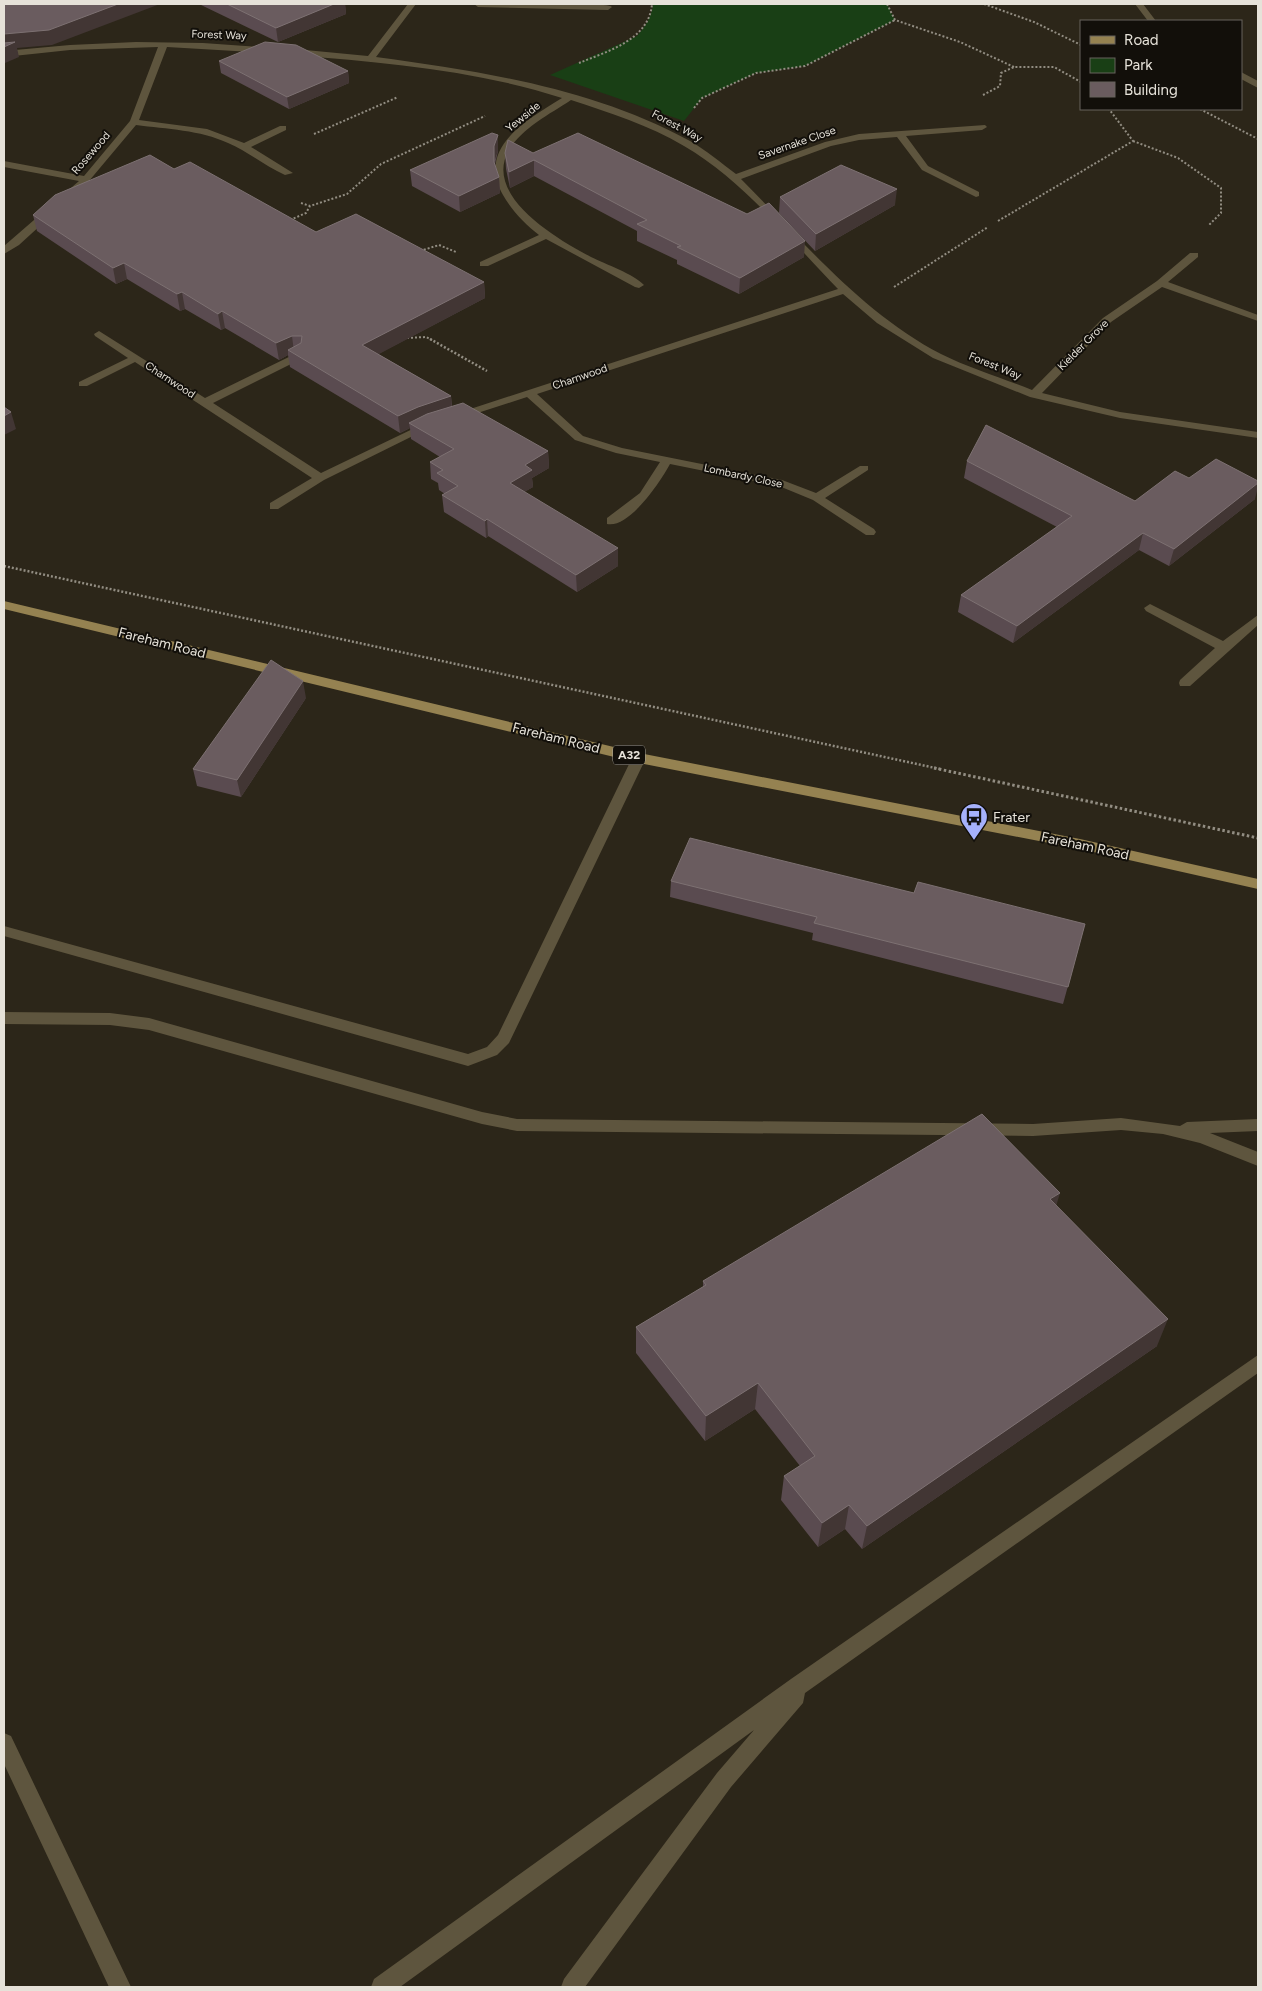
<svg xmlns="http://www.w3.org/2000/svg" width="1262" height="1991" font-family="Figtree,sans-serif">
  <rect width="100%" height="100%" fill="#2c2619"/>
  <path fill="#193f15" d="M653,4H887L895,20L805,66L756,73L702,98L684,121L550,75L637,36C645,27 652,16 653,4Z"/>
  <g fill="none" stroke-linecap="round" stroke-linejoin="round">
    <path stroke="#928d82" stroke-width="2" stroke-dasharray="2 2" stroke-linecap="butt" d="M887,4L895,20L960,42L1014,67
      M984,4L1034,22L1081,45
      M579,63C608,51 649,40 652,4
      M983,95L1000,86L1001,73L1014,67H1054L1081,82
      M694,108L702,98L756,73L805,66L895,20
      M1200,109L1258,139
      M314,134L398,97
      M1133,141L1178,158L1221,188V213L1208,226
      M301,203L310,206L347,194L381,164L485,116
      M290,220L306,213L310,206
      M998,221L1133,141L1109,109
      M420,251L439,245L456,252
      M894,287L988,227
      M407,338L426,337L432,340"/>
    <path stroke="#928d82" stroke-width="2.5" stroke-dasharray="2 2" stroke-linecap="butt" d="M430,339L487,371
      M4,566L940,769"/>
    <path stroke="#928d82" stroke-width="3" stroke-dasharray="2.5 2.5" stroke-linecap="butt" d="M934,768L1258,838"/>
    <path fill="#5e553e" fill-rule="evenodd" d="M639,753L646,758L509,1043L497,1055L468,1066L4,936V926L468,1054L487,1047L498,1035L632,758Z
      M4,1012L110,1013L149,1018L482,1112L517,1119L1033,1124L1121,1118L1180,1126L1187,1122L1258,1119V1131L1210,1133L1258,1152V1166L1200,1143L1163,1134L1121,1130L1033,1136L517,1131L482,1124L149,1030L110,1025L4,1024Z
      M1258,1355V1373L805,1693L803,1703L731,1787L585,1987H561L564,1979L717,1773L754,1730L400,1987H371L374,1979L791,1679Z
      M4,1733L11,1736L131,1987H109L4,1764Z"/>
    <path fill="#5e553e" fill-rule="evenodd" d="M408,4H416L376,57C485,72 592,88 690,141C706,150 721,163 736,174L825,142L859,134L985,125L987,127L982,130L906,136L928,166L979,192V196L976,197L922,170L897,137L859,140L831,146L741,179C803,241 862,313 941,354C969,368 1002,378 1032,390L1103,318L1157,281L1190,253H1198V257L1168,282L1258,315V321L1162,287L1111,322L1042,393L1120,412L1258,432V438L1120,418L1030,397L933,358L877,323L843,294L537,394L583,436L622,448L782,480L816,493L860,466H868V470L825,498L874,529L876,532L874,535H866L813,500L779,486L670,464C661,481 629,529 607,524V518L640,493L660,462L616,453L575,440L527,397L459,419L455,418V414L838,289C791,241 743,180 684,146C649,125 610,113 571,100C550,114 522,128 509,150C482,196 559,240 591,257C605,264 634,274 644,285L639,288L635,287L546,239L488,266H480V262L539,235C525,224 512,211 503,195C476,147 527,120 562,98C476,70 384,63 295,55L291,52L295,49L368,56Z
      M474,4C492,3 604,1 612,7L608,10L478,7Z
      M1135,4H1143L1156,21H1148Z
      M136,42L203,43L272,48V52L269,53L167,47L139,120L207,129L244,143L280,126H286V130L251,147L293,173L285,175C265,166 247,151 228,143C200,130 167,129 136,125L89,181L19,245L4,254V246L79,181L4,167V161L84,176L130,121L158,47L70,50L4,57V51L70,45Z
      M1241,72L1258,81V88L1241,79Z
      M99,331L205,398L295,354H303V358L213,403L321,473L423,424H431L433,426L324,480L278,509H270V503L312,478L135,362L87,386H79V382L128,358L95,336L94,334Z
      M1150,604L1223,641L1258,615V625L1190,686H1180L1179,683L1180,680L1215,648L1146,611L1144,608Z"/>
    <path fill="#958251" fill-rule="evenodd" d="M4,601L639,753L1080,839L1258,879V889L1080,849L639,763L4,609Z"/>
  </g>
  <path fill="#5a4b50" d="M199,4H345L346,14L278,42Z
    M219,61L348,71L349,83L289,109L221,73Z
    M498,135V151L495,164L499,177L500,193L460,212L412,186L410,170Z
    M505,153H533L804,257L739,294L677,264V260L637,241V231L534,176L510,188L506,169Z
    M174,169L316,232L484,282L485,298L378,354L451,396L452,406L548,451L549,468L532,478L533,487L524,492L618,566L577,592L488,536L486,538L444,512L442,495L445,494L439,490L438,483L431,479L430,462L440,457L411,439L410,428L400,433L290,367L288,355L279,360L225,328L221,330L185,309L180,311L127,279L116,284L37,231L33,215Z
    M780,197L895,205L815,251L779,213Z
    M967,461L1135,501L1189,478L1255,499L1169,566L1139,550L1013,643L958,612L961,595L1057,527L964,478Z
    M306,698L241,797L197,786L193,769Z
    M671,881L914,893L1085,924L1063,1004L812,940L813,933L670,897Z
    M1056,1205L1157,1346L862,1549L845,1529L818,1547L781,1500L784,1476L800,1466L755,1409L705,1441L636,1353V1327L703,1287V1281Z"/>
  <path fill="#423634" d="M118,4H160L52,45L17,48L19,57L5,63L4,59V34Z
    M334,4H345L346,14L278,42L276,28Z
    M348,71L349,83L289,109L287,97Z
    M498,135V151L494,162L495,178L494,146Z
    M534,160V176L510,188L509,172Z
    M499,177L500,193L460,212L459,196Z
    M897,189L895,205L815,251L816,234Z
    M805,241L804,257L739,294L740,278Z
    M124,263L127,279L116,284L113,268Z
    M484,282L485,298L364,362L362,345Z
    M182,292L185,309L180,311L177,294Z
    M222,311L225,328L221,330L218,314Z
    M292,336L294,352L288,350V355L279,360L276,343Z
    M451,396L452,413L409,423L410,428L400,433L398,416L418,407Z
    M11,412L16,429L4,435V416Z
    M548,451L549,468L532,478L533,487L511,500L510,483L525,465Z
    M1258,483V487L1255,499L1169,566L1174,549Z
    M487,519L488,536L486,538L485,521Z
    M1143,533L1139,550L1013,643L1017,626Z
    M618,548V566L577,592L576,575Z
    M303,681L306,698L241,797L237,780Z
    M1060,1193L1052,1220L1050,1199Z
    M1168,1319L1157,1346L862,1549L867,1526Z
    M758,1383L755,1409L705,1441L706,1416Z
    M849,1505L845,1529L818,1547L822,1523Z"/>
  <path fill="#6a5c5f" stroke="#7d7172" d="M4,4H118L49,30L4,34Z
    M227,4H334L276,28Z
    M15,42L4,47V43Z
    M265,42L296,45L348,71L287,97L219,61Z
    M492,133L498,135L494,146V162L499,177L459,196L410,170Z
    M578,133L747,214L769,203L805,241L740,278L677,247L681,246L637,224L647,220L534,160L509,172L505,153L508,140L533,153Z
    M150,155L174,169L190,162L316,232L356,214L484,282L362,345L451,396L418,407L398,416L288,350L301,343L302,336H292L276,343L222,311L218,314L182,292L177,294L124,263L113,268L33,215L55,195Z
    M841,165L897,189L816,234L780,197Z
    M463,403L548,451L525,465L532,470L510,483L618,548L576,575L487,519L485,521L442,495L458,486L437,473L443,470L430,462L454,449L409,423L427,414Z
    M4,407L11,412L4,416Z
    M986,425L1135,501L1175,471L1189,478L1216,459L1258,481V483L1174,549L1143,533L1017,626L961,595L1072,516L967,461Z
    M271,660L303,681L237,780L193,769Z
    M690,838L914,893L918,882L1085,924L1068,987L814,923L817,917L671,881Z
    M982,1114L1060,1193L1050,1199L1168,1319L867,1526L849,1505L822,1523L784,1476L815,1456L758,1383L706,1416L636,1327L706,1285L703,1281Z"/>
  <defs>
    <symbol id="bus-pin" viewBox="-11 -11 22 30"><path d="M0 17L-7.5 6A9.5 9.5 0 1 1 7.5 6Z" fill="#a5b1fc" stroke="#120f0a"/><path d="M-5-6H5V4H4V6H2V4H-2V6H-4V4H-5ZM-3.5-4V0h7V-4ZM-3.5 1.2v1.5H-2V1.2ZM2 1.2v1.5H3.5V1.2Z" fill="#111"/></symbol>
  </defs>
  <g fill-rule="evenodd">
    <use href="#bus-pin" x="958" y="801" width="32" height="43"/>
  </g>
  <g text-anchor="middle" dominant-baseline="central" stroke-width="4" stroke-linejoin="round" paint-order="stroke">
    <g font-size="11" fill="#e6e2d9" stroke="#120f0a">
      <text transform="translate(219 35) rotate(2)">Forest Way</text>
      <text transform="translate(523 117) rotate(-39)">Yewside</text>
      <text transform="translate(677 126) rotate(28)">Forest Way</text>
      <text transform="translate(797 143) rotate(-19)">Savernake Close</text>
      <text transform="translate(91 153) rotate(-49)">Rosewood</text>
      <text transform="translate(1083 345) rotate(-45)">Kielder Grove</text>
      <text transform="translate(995 366) rotate(22)">Forest Way</text>
      <text transform="translate(580 377) rotate(-19)">Charnwood</text>
      <text transform="translate(170 380) rotate(33)">Charnwood</text>
      <text transform="translate(743 476) rotate(12)">Lombardy Close</text>
    </g>
    <rect fill="#120f0a" stroke="#a6a39b" stroke-width="1" x="613" y="745.5" width="32" height="19" rx="4"/>
    <g font-size="12" font-weight="bold" fill="#e6e2d9">
      <text x="629" y="755">A32</text>
    </g>
    <g font-size="14" fill="#e6e2d9" stroke="#120f0a">
      <text transform="translate(162 643) rotate(14)">Fareham Road</text>
      <text transform="translate(556 738) rotate(14)">Fareham Road</text>
      <text transform="translate(1085 846) rotate(12)">Fareham Road</text>
    </g>
    <g font-size="14" fill="#e6e2d9" stroke="#120f0a" text-anchor="start">
      <text x="993" y="817">Frater</text>
    </g>
  </g>
  <rect width="1262" height="1991" fill="none" stroke="#e6e2d9" stroke-width="10"/>
  <rect x="1080" y="20" width="162" height="90" fill="#120f0a" stroke="#67635d"/>
  <rect x="1090" y="36" width="25" height="8" fill="#958251" stroke="#67635d"/>
  <text x="1124" y="45" font-size="15" fill="#e6e2d9">Road</text>
  <rect x="1090" y="58" width="25" height="15" fill="#193f15" stroke="#67635d"/>
  <text x="1124" y="70" font-size="15" fill="#e6e2d9">Park</text>
  <rect x="1090" y="82" width="25" height="15" fill="#6a5c5f" stroke="#67635d"/>
  <text x="1124" y="95" font-size="15" fill="#e6e2d9">Building</text>
</svg>
